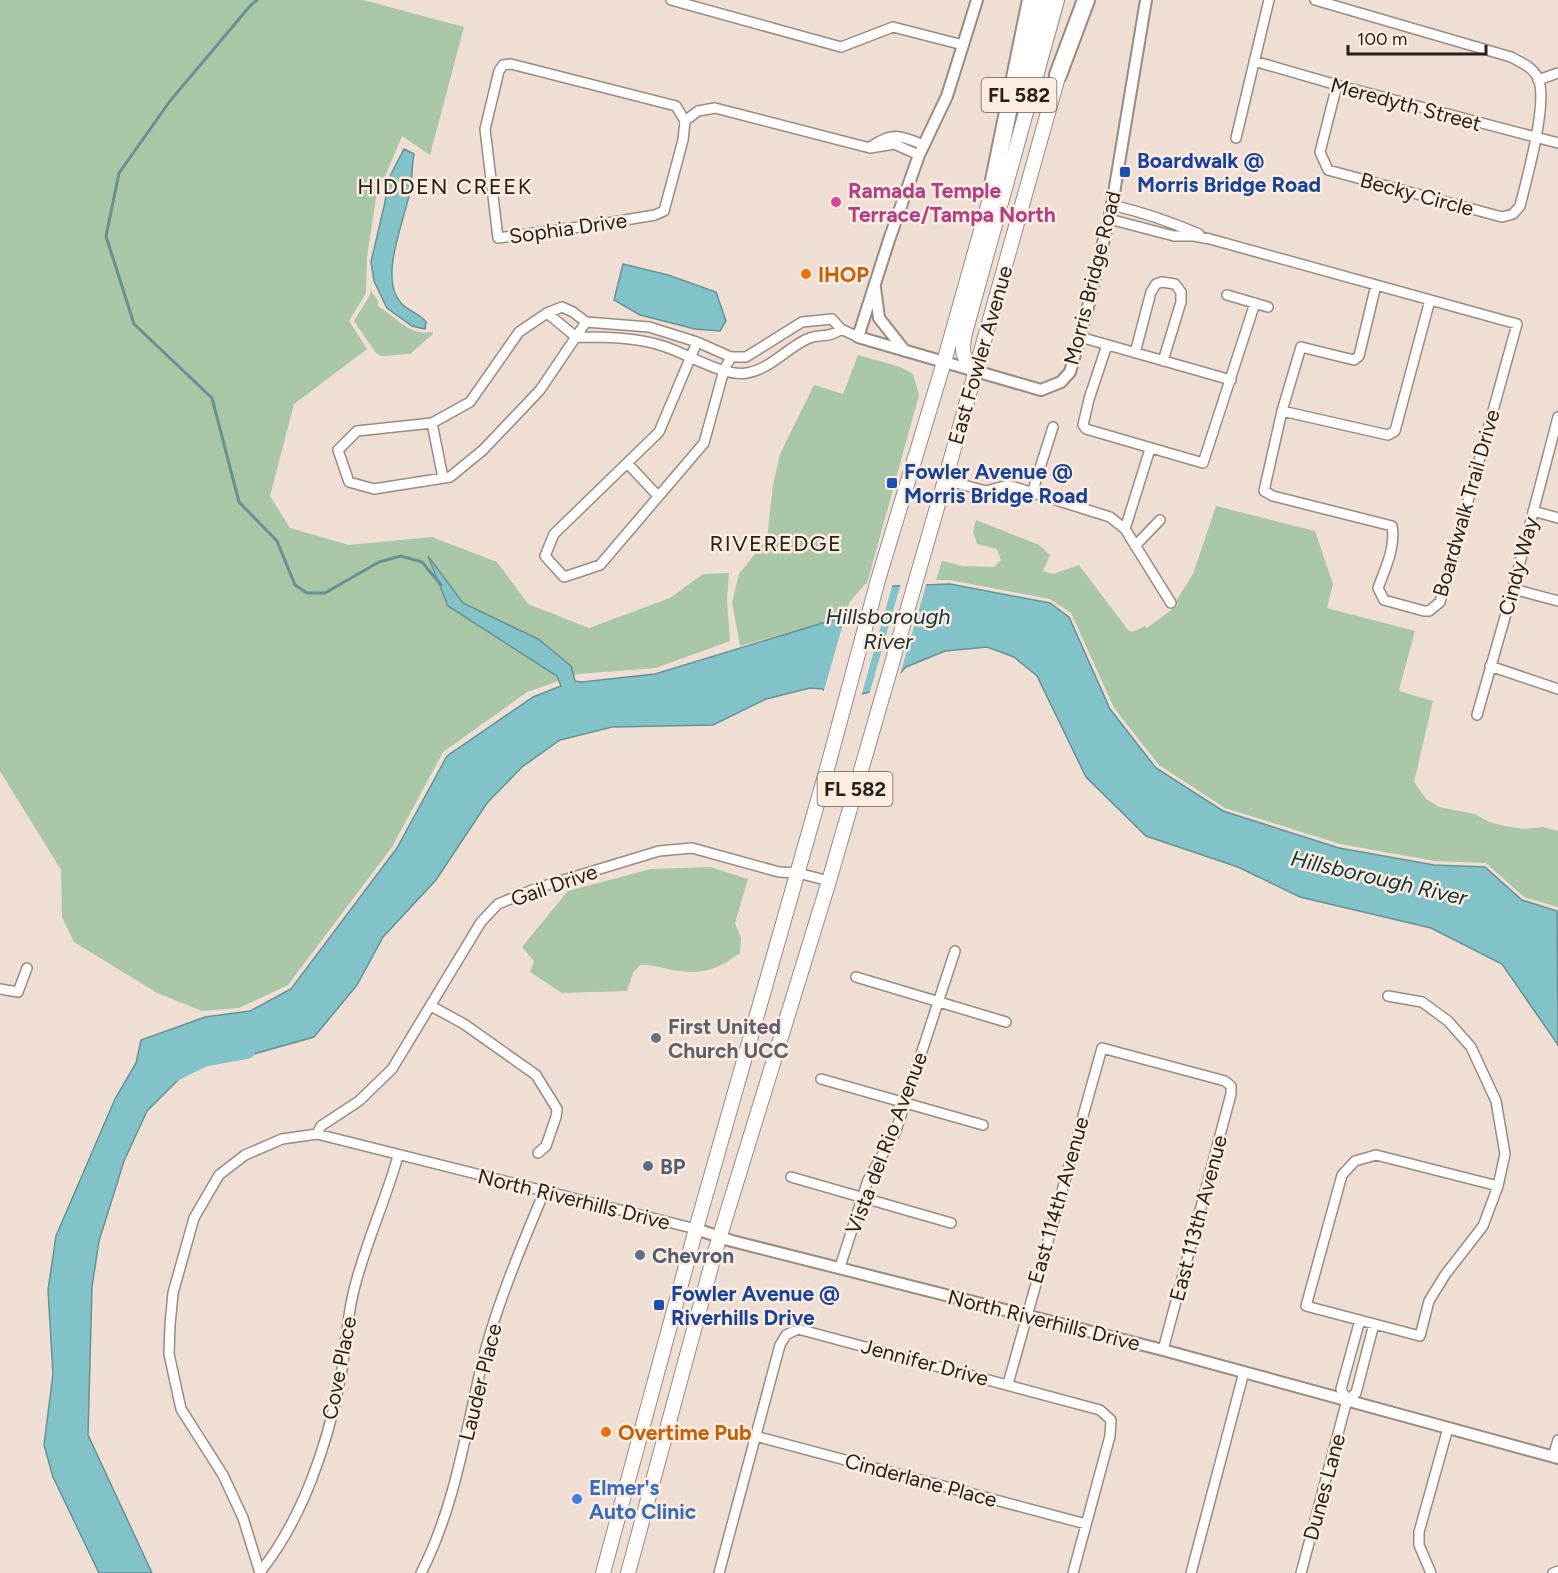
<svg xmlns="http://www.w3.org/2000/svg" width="1558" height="1573" font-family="Figtree,sans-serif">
  <rect width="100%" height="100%" fill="#efded3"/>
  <path fill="#a9c6a6" d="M0,0H363L464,27L430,155L402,136L376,198L367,257L366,293L349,321L367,349L294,404L270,496L290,528L349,545L432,537L497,562L528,604L589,628L670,598L703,574L729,573L727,600L730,641L656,668L578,674L527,692L443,752L392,847L288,985L239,1008L202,1011L157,993L74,942L62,917L61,870L0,771Z
    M370,290L378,301V306C396,317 410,337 433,332V334L410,354L381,356L376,353L354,321L370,295Z
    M858,355L900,367L913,374L919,395L866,587L842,617L740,646L732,602L739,574L767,539L773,485L780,454L814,385L843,394Z
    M1216,506L1315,531L1333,584L1327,608L1415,631L1399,690L1402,692L1433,701L1414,782L1426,799L1439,807L1475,814L1489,822L1505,826L1523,829L1543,827L1558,831V907L1524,897L1486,863L1435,861L1340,844L1225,808L1159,765L1114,708L1071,613L1050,599L950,580H936L942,561L962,566L994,567L1001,560L997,549L977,544L973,531L976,520L1039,545L1050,555L1043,571L1053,574L1079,565L1128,630L1132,632L1145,626L1147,628L1178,605L1176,601L1193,574Z
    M710,867L748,879L735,923L741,938L740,953C716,971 698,976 668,969C658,967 650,964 640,965L633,973L627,991L562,993L530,972L534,961L522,947L568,891L651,869Z"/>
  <path fill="#81c3c8" stroke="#669294" stroke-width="1.5" d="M404,149L414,154C412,166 412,179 410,191C405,220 378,278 401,303C408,311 419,313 426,322L425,329L412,326L387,308L374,281L371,262L385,202L388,180Z
    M623,264L668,275L716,292L726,321L720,331L695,329L640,315L614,300Z
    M428,556L463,603L538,639L571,666L575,681L582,682L655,674L842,617L866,587L950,584L1050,603L1069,617L1110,709L1156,768L1223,811L1339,848L1434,865L1485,867L1522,900L1557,911L1558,1045L1502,964L1431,928L1300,897L1238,867L1146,836L1086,777L1037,676L1014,657L987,647L945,651L906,667L886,688L833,701L823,689L810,688L766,699L713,725L612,727L560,740L522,767L487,803L436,880L383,937L357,985L314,1037L243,1057L206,1052L147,1111L124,1161L99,1241L92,1287L88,1435L152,1573H99L53,1477L44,1445L53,1374L48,1290L56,1236L115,1099L136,1063L141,1040L205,1017L250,1011L291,989L397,848L447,756L533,697L561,686L557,676L448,606Z"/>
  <path fill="#efded3" d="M927,582L899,678L887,690L869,695L901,583Z
    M893,583L861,697L831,704L823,694L849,603L865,584Z"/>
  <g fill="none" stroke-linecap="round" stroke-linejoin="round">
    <path stroke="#669294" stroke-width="3" d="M257,0L250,6L170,101L119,173L106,236L134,324L212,398L239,502L277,541L295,585L307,593H325L379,562L401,556L422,562L441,585"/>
    <path stroke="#81c3c8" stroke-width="16" d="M175,1073L203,1059L247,1051"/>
    <defs>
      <path id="minor" d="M671,0L841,47L893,27L963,45
        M1315,0L1511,57C1522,63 1535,68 1539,81C1547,106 1527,178 1520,206L1513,214L1502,217L1328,170L1320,152L1337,85
        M1254,61L1337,85L1558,143
        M1538,80L1558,73
        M685,121L683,140L664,211L655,215L601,224L498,238L485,129L499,71L503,65L511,64L676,106L685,121L698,111L715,108L870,148L894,144L919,155
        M1236,138L1269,0
        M872,146C893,131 901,136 924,145
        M1112,205C1142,212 1171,222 1199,234
        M1109,219L1174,236H1194L1210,239L1517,324L1440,602L1429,611H1424L1384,600L1378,588C1385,569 1396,547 1392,526L1273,496L1264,491L1282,411L1301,347L1354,360L1359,356L1376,285
        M1227,295L1268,307
        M547,313L576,337
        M586,322L540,390L483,450L450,477L374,489L349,482L338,450L357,431L432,423L470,402L519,332L547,313L562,307L573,312L586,322L649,327L697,342L731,357H746L802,322L832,319L841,329L858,337
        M576,337C605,337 635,337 663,346C686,353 723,377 747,373C770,369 786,349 807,339C819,333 829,339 841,329
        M1080,337L1231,380
        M697,342L659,432L554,534L545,556L564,577L600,565L704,443L724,370L731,357
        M1107,345L1089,399L1083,425L1086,429L1203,463L1255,303
        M1135,353L1151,292L1156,284L1162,282L1175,284L1181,292V302L1163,361
        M1282,411L1388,435L1395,431L1430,300
        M432,423L443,478
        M627,463L658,496
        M945,480L986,491L1008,485L1110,517L1125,529L1171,603
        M1032,493L1053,427
        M1533,511L1558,518
        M1125,529L1150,449
        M1135,546L1160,520
        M1513,589L1558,601
        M1490,666L1558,689
        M1477,715L1513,589L1558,417
        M856,977L1006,1022
        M0,989L18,992L27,968
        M1388,996L1422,1002L1448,1021L1471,1047L1496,1101L1505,1154L1498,1186L1483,1226L1445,1275L1429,1301L1420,1336L1306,1306L1342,1175L1355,1161L1376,1155L1498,1186
        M431,1006L464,1024L536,1075L557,1109L556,1117L546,1146L538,1153
        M821,1079L983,1125
        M317,1134L321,1126L359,1101L392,1069L481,922L498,904L537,888L659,851L692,848L779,872L798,873L829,881
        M791,1177L951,1223
        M840,1267L868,1180L895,1133L955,951
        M1008,1384L1102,1048L1225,1081L1231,1086V1094L1163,1350
        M1347,1400L1341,1389L1360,1320
        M755,1436L1086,1524
        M1553,1457L1558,1440
        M260,1572C302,1520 327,1446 340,1380C346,1352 346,1323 353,1294C364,1246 385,1203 398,1156
        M260,1573L243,1518L223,1475L181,1409L169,1354L170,1325L173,1293L194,1218L219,1175L245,1155L282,1139L317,1134L696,1229
        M421,1573C456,1505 466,1428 484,1355C499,1299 522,1245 544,1192
        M719,1573L780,1345L786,1335L798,1329L1100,1410L1111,1420L1110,1436L1073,1573
        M1191,1573L1244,1372
        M1301,1573L1347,1400L1356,1393L1374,1324
        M1431,1573L1419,1545V1532L1448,1428
        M1553,1573L1558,1571"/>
      <path id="tertiary" d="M977,0L947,96L919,155L889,240L858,337L1041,390L1061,382L1070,372L1087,311L1112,205L1146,0
        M875,288L879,318L905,351
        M696,1229L732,1241L1163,1350L1558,1458"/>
      <path id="primary" d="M1018,96L1045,0
        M975,371C962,357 961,352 965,333L1057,0
        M603,1573L696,1229L827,769L878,580L944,362L995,181
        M628,1573L715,1252L829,881L945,480L1061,66"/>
      <path id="motorway" d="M1058,75L1086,0
        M992,190L1031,0"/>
    </defs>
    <use href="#minor" stroke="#9a8a80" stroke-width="12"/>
    <use href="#tertiary" stroke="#9a8a80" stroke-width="14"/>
    <use href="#primary" stroke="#9a8a80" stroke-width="16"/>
    <use href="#motorway" stroke="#9a8a80" stroke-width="20"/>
    <use href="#minor" stroke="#fff" stroke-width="9"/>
    <use href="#tertiary" stroke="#fff" stroke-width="10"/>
    <use href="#primary" stroke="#fff" stroke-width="14"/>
    <use href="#motorway" stroke="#fff" stroke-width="16"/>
  </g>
  <g fill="#1a4fb4" stroke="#fdece0" stroke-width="2">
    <rect x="1119" y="166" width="12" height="12" rx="3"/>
    <rect x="886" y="477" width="12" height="12" rx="3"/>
    <rect x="653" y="1299" width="12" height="12" rx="3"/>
  </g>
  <circle fill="#d1479c" stroke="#fdece0" stroke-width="2" cx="836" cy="202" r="6"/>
  <g fill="#e8710a" stroke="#fdece0" stroke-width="2">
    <circle cx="806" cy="274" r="6"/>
    <circle cx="606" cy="1432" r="6"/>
  </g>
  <circle fill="#6b7280" stroke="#fdece0" stroke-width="2" cx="656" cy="1038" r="6"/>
  <g fill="#5c6f8a" stroke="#fdece0" stroke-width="2">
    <circle cx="648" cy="1166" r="6"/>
    <circle cx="640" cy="1255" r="6"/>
  </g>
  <circle fill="#3f7fe0" stroke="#fdece0" stroke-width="2" cx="577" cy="1499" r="6"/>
  <g text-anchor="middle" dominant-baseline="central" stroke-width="5" stroke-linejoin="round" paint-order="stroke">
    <g fill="#fdece0" stroke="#675e57" stroke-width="1.5">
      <rect x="981.5" y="78" width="75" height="34" rx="4.5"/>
      <rect x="817.5" y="772" width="75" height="34" rx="4.5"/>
    </g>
    <g font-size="20" font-weight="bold" fill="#27211c">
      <text x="1019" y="95">FL 582</text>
      <text x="855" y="789">FL 582</text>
    </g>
    <g font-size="21" fill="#27211c" stroke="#fdece0">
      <text transform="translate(1406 104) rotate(15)">Meredyth Street</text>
      <text transform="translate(1417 194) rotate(15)">Becky Circle</text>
      <text transform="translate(568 228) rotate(-8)">Sophia Drive</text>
      <text transform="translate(1092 278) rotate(-76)">Morris Bridge Road</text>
      <text transform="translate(980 355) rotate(-74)">East Fowler Avenue</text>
      <text transform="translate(1466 503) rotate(-74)">Boardwalk Trail Drive</text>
      <text transform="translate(1518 566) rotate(-75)">Cindy Way</text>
      <text transform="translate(554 885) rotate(-19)">Gail Drive</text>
      <text transform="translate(886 1143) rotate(-69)">Vista del Rio Avenue</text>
      <text transform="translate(574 1199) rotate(14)">North Riverhills Drive</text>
      <text transform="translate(1058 1200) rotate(-74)">East 114th Avenue</text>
      <text transform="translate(1198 1218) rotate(-75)">East 113th Avenue</text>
      <text transform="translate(1044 1320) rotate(14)">North Riverhills Drive</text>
      <text transform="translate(925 1362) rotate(15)">Jennifer Drive</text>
      <text transform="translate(339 1368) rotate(-79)">Cove Place</text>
      <text transform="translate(480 1382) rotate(-76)">Lauder Place</text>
      <text transform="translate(921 1480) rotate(15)">Cinderlane Place</text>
      <text transform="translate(1324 1487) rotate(-75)">Dunes Lane</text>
    </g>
    <g font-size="21" font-weight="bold" fill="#164399" stroke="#fdece0" text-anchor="start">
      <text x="1137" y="160">Boardwalk @<tspan x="1137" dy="24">Morris Bridge Road</tspan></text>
      <text x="904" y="471">Fowler Avenue @<tspan x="904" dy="24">Morris Bridge Road</tspan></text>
      <text x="671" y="1293">Fowler Avenue @<tspan x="671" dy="24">Riverhills Drive</tspan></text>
    </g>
    <g font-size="21" font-weight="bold" fill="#b23c85" stroke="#fdece0" text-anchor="start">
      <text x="848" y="190">Ramada Temple<tspan x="848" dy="24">Terrace/Tampa North</tspan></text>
    </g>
    <g font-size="21" font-weight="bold" fill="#c56008" stroke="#fdece0" text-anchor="start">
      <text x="818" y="274">IHOP</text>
      <text x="618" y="1432">Overtime Pub</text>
    </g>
    <g font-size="21" font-weight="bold" fill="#5b616d" stroke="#fdece0" text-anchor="start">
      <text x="668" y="1026">First United<tspan x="668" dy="24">Church UCC</tspan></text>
    </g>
    <g font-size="21" font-weight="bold" fill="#4e5e75" stroke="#fdece0" text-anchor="start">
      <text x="660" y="1166">BP</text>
      <text x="652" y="1255">Chevron</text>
    </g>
    <g font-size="21" font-weight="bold" fill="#366cbe" stroke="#fdece0" text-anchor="start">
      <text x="589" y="1487">Elmer's<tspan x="589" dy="24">Auto Clinic</tspan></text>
    </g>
    <g font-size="22" letter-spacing="1.5" fill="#27211c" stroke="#fdece0">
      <text x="445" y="186">HIDDEN CREEK</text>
      <text x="776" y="543">RIVEREDGE</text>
    </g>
    <g font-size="22" font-style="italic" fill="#123437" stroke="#fdece0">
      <text x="888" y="616">Hillsborough<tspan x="888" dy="25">River</tspan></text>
      <text transform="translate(1379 878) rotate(13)">Hillsborough River</text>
    </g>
  </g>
  <path d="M1348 45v9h138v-9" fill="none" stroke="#27211c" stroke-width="3"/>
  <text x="1357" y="45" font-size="18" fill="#27211c" stroke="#fdece0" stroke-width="4.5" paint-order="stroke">100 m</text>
</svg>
